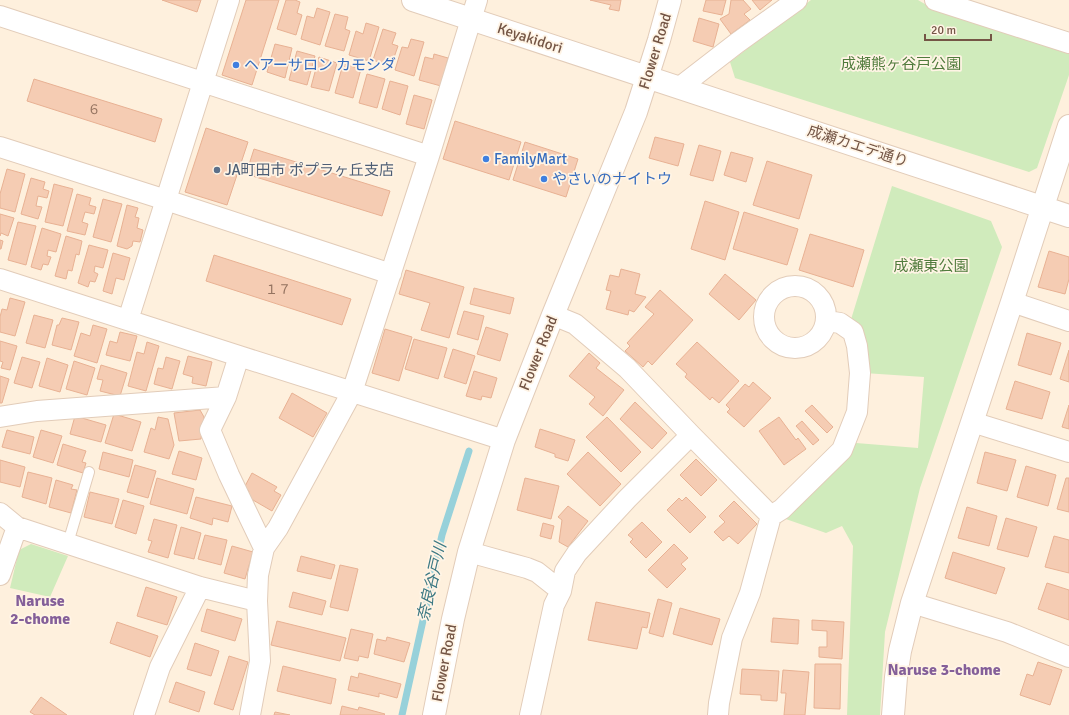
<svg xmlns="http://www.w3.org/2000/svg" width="1069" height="715" font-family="Signika,'Noto Sans JP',sans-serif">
  <rect width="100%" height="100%" fill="#fef0dd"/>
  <path fill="#d0ebbc" d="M811,0H918L935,10L1069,53V75L1037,168L1029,172L735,78L730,62Z
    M892,186L991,221L1002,247L920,488L885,632L880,715H847L853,546L842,526L826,533L780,517L856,443L918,448L924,377L864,373L849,326Z
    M31,544L68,556L50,597L10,588L19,550Z"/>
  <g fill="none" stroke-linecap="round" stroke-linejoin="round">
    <path stroke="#97d1da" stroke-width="7" d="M402,715L442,535L469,451"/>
  </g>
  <path fill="#f5ccb3" stroke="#e8b193" d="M162,0H201L197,12Z
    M246,0H279L252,85L222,75Z
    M286,0H295L300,2L297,13L302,15L296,35L277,29Z
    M590,0H621L619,11L609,9L611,5Z
    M706,0H726L722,15L703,11Z
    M731,0H743L751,9L744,14L750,20L731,34L720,19L729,14Z
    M752,0H772L760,10Z
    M317,8L330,12L320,45L301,39L307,16L314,18Z
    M335,14L348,17L345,29L350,31L344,51L325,46Z
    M699,18L719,24L713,47L693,41Z
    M366,23L379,27L369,61L349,55L356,31L363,34Z
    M383,29L396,33L392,44L398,46L391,66L373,60Z
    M411,39L424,42L414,76L395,70L402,47L408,48Z
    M275,44L292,48L285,78L267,72Z
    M297,51L315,56L307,85L289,80Z
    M434,54L448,58L441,86L419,80L425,57L433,59Z
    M319,57L337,63L329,91L311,87Z
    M343,64L361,69L353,98L335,93Z
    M367,74L385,79L377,108L359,103Z
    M34,79L162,119L155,142L27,101Z
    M390,81L408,86L400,115L382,109Z
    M414,95L432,100L424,129L406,124Z
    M455,121L521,142L509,180L443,159Z
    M206,128L248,142L227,205L185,192Z
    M655,137L684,144L678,166L649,158Z
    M525,142L578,159L566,197L513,180Z
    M699,145L721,151L713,181L690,175Z
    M254,149L390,191L382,216L246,174Z
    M731,152L753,158L746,182L724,175Z
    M767,161L812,175L799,219L753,205Z
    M7,169L25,174L15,212L0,208V194Z
    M31,178L45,182L43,189L49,191L47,198L38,196L36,206L42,207L38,219L21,214Z
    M54,184L73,189L63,226L45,222Z
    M77,194L91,198L89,205L96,207L94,214L85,212L82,222L88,224L85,235L67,231Z
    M103,199L122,204L111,242L93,237Z
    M705,201L739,212L725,260L691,249Z
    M127,205L138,208L135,217L139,218L137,228L143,230L140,242L133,241L132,246L127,249L117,246Z
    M744,212L798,229L787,265L733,249Z
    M0,214L14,218L8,236L1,233L0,236Z
    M18,222L36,226L26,265L8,260Z
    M42,228L61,234L56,252L48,250L47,256L51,257L48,265L43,264L41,270L31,267Z
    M810,234L864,250L853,287L799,270Z
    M66,236L82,241L79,255L76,254L72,271L68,270L66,279L55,276Z
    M0,240L3,241L1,249H0Z
    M89,245L108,250L103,268L95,266L94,272L98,274L95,282L90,281L88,287L78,283Z
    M1049,251L1069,257V279L1065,294L1038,287Z
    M113,253L130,258L124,280L116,278L112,294L103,291Z
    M214,255L351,299L342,325L206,281Z
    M621,269L640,274L635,294L646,297L634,312L629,310L628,315L606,309L611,291L606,290L610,275L619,277Z
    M406,270L464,287L449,338L421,330L430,303L399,294Z
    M725,274L756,300L739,320L709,294Z
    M474,288L514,298L510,314L470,304Z
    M660,290L693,320L652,365L648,361L643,367L625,351L630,346L627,343L654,314L645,307Z
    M10,298L25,302L15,336L0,332V317L2,309L7,310Z
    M464,311L484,316L478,340L457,334Z
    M34,315L53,320L45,348L26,343Z
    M62,318L79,322L71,350L52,345L57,325H59Z
    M93,325L107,329L97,363L74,356L81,333L90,336Z
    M486,327L508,334L500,361L477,354Z
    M385,329L412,337L399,381L372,373Z
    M120,332L137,336L130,361L106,355L110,341L117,343Z
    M1027,333L1061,343L1051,375L1018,365Z
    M414,339L447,348L438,379L405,369Z
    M0,341L17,346L10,370L1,368L3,362L0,361Z
    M147,342L159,346L146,391L128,386L137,352L144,354Z
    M697,342L739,381L719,403L712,397L710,400L685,377L687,374L676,364Z
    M453,349L475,356L466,384L444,377Z
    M1069,350V382L1060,379Z
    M589,353L600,363L596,368L624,390L603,416L589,404L595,397L569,376Z
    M188,356L212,362L206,386L192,383L193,377L183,374Z
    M22,357L40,362L32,388L14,383Z
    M166,357L180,361L172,389L154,384L158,368L163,369Z
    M47,358L68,365L60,392L39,386Z
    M74,361L95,368L87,395L66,389Z
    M101,365L127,373L120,396L100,391L103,380L97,379Z
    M474,371L497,378L491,398L482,396L481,400L466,396Z
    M0,376L9,379L2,403H0Z
    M1015,381L1050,392L1042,419L1006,409Z
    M753,382L771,398L744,427L727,412L730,409L726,405L745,384L749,387Z
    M292,393L327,413L313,437L279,418Z
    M635,402L667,433L652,449L620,419Z
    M812,405L833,427L827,433L805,411Z
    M1069,405V429L1062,427Z
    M200,410L204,417L201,439L179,441L174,413Z
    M114,414L141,422L132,451L105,443Z
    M75,416L106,425L101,442L70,434Z
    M158,417L168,419L174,445L169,459L144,452L151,428L155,430Z
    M607,417L641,452L621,472L586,437Z
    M779,417L796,440L798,438L806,449L784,465L759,431Z
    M802,421L819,440L813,445L796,426Z
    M540,429L575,440L568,461L555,457V454L535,447Z
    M7,430L34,437L30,454L2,447Z
    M41,430L62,436L53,463L33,457Z
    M63,444L86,451L82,462L86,463L83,473L57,465Z
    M179,451L202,458L196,480L172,474Z
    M103,452L133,460L129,477L99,469Z
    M588,452L621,484L600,506L567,474Z
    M985,452L1016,460L1007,491L977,483Z
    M696,459L717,480L701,496L680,475Z
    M0,460L25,467L20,487L0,482Z
    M135,465L156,471L148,498L127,492Z
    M1026,466L1056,475L1048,506L1017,497Z
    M28,472L52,478L46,504L22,497Z
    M252,473L277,487L274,491L281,495L272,511L246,496L249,491L244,488Z
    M157,478L194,489L187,514L150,504Z
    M525,478L559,486L551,519L517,510Z
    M1066,478H1069V512L1057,509Z
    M56,480L73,485L71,489L77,490L71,513L49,507Z
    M90,492L119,499L112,524L84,517Z
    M196,497L232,506L228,522L213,518L212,525L190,518Z
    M686,497L706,517L690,533L667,510L679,498L682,501Z
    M123,500L144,506L136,534L115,527Z
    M734,501L757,524L738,544L729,536L723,541L714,532L725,522L719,516Z
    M568,506L588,521L568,547L559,542L562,520L558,517Z
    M967,507L997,516L989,546L958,538Z
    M1006,518L1037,527L1028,557L997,549Z
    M154,519L177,525L168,558L148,552L152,541L148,540Z
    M642,522L662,542L646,558L630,542L633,539L628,535Z
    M543,523L554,526L551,539L540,536Z
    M181,527L201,533L194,559L174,554Z
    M205,535L227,540L221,565L198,559Z
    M1054,536L1069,540V573L1045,567Z
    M674,544L688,558L681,564L686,569L667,588L648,570Z
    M232,546L253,552L245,579L224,573Z
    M953,552L1005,568L996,594L945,578Z
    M301,556L335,565L331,579L297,571Z
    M340,565L358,569L348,611L330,607Z
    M1047,583L1069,590V620L1038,609Z
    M146,587L177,597L167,625L137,616Z
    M293,592L326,601L322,615L289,607Z
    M658,599L672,603L663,637L649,633Z
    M596,602L650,613L647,628L642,627L637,649L588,640Z
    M680,608L720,619L712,645L673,634Z
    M207,609L242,619L235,641L201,631Z
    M773,618L799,620L798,644L771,642Z
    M812,620L844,622L842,659L819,657V647H827V631L812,630Z
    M277,621L346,638L340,661L271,645Z
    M117,622L158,636L150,657L110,643Z
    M351,629L373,634L368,658L359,656L358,661L344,658Z
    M387,637L410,643L404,662L374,654L377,639L386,641Z
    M195,643L219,651L211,676L187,669Z
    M229,656L248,662L233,710L214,704Z
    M1038,662L1062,670L1050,705L1020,695L1027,674L1033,676Z
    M815,664H841L840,709L814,708Z
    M283,666L336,679L331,704L277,691Z
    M742,669L779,671L777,701L761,700V695L740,694Z
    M783,670L809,672L805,715H784L786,693H781Z
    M359,673L401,684L397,698L379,693V697L348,690L351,676L358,678Z
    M176,682L205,692L199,712L169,702Z
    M41,697L67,715H35L30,712Z
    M342,706L358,710L359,707L385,714L384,715H340Z
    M275,712L290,715H274Z"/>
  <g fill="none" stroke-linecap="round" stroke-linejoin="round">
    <defs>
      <path id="service" d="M68,543L89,472"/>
      <path id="minor" d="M935,0L1069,43
        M0,16L429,156
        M680,87L737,43L797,0
        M0,147L166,200L391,274
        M0,279L239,356L504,440
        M764 317a31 31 0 1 1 62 0a31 31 0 1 1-62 0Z
        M1012,302L1069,321
        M553,315L575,324L627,368L691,435L771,516
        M128,320L229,0
        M239,356L226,397L210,430L229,475L264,548
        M0,417L37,411L226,397
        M972,422L1069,452
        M0,513L17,527L200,587L257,601
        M469,552L527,568L537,572L561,591
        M0,575L17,527
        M912,603L1007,632L1069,657
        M144,715L160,667L200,587
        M250,715L260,661L257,601L258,575L264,548L278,528L352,392L429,156L477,0
        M530,715L554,605L561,591L565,571L577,553L627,499L691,435
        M718,715L719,703L732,638L750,593L771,516L782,509L842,450L857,412L860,373L857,346L853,332L840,323L827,321"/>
      <path id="tertiary" d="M413,0L1069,216
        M434,715L453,619L469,552L504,440L553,315L636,112L659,40L670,0
        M893,715L896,677L900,651L912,603L1012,302L1069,126"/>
    </defs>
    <use href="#service" stroke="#e2ccb9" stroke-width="12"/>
    <use href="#minor" stroke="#e2ccb9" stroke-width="22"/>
    <use href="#tertiary" stroke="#e2ccb9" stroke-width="24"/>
    <use href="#service" stroke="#fff" stroke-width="10"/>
    <use href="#minor" stroke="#fff" stroke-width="20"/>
    <use href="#tertiary" stroke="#fff" stroke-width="22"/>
  </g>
  <g fill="#3f7fe0" stroke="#fff4e5" stroke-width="1.5">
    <circle cx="236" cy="65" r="4"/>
    <circle cx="486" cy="159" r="4"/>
    <circle cx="544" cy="179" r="4"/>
  </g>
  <circle fill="#5c6f8a" stroke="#fff4e5" stroke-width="1.5" cx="217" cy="170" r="4"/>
  <g text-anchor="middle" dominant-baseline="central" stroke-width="3.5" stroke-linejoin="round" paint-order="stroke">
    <g font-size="13" fill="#947360">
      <text x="94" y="110">６</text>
      <text x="278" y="290">１７</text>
    </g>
    <g font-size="15" fill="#745545" stroke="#fff4e5">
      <text transform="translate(530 38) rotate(18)">Keyakidori</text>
      <text transform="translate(655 51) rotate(-73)">Flower Road</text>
      <text transform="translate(858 146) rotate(18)">成瀬カエデ通り</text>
      <text transform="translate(538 353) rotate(-68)">Flower Road</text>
      <text transform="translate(444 663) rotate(-79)">Flower Road</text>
    </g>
    <g font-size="15" fill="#507b3c" stroke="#fff4e5">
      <text x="901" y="64">成瀬熊ヶ谷戸公園</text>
      <text x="931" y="266">成瀬東公園</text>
    </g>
    <g font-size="15" fill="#366cbe" stroke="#fff4e5" text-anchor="start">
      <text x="244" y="65">ヘアーサロン カモシダ</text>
      <text x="494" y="159">FamilyMart</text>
      <text x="552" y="179">やさいのナイトウ</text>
    </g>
    <g font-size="15" fill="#4e5e75" stroke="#fff4e5" text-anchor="start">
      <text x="225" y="170">JA町田市 ポプラヶ丘支店</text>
    </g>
    <g font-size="16" font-style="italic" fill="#3b7883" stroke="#fff4e5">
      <text transform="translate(432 582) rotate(-77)">奈良谷戸川</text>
    </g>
    <g font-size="16" font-weight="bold" fill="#845f99" stroke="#fff4e5">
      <text x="40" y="601">Naruse<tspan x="40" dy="18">2-chome</tspan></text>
      <text x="944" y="670">Naruse 3-chome</text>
    </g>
  </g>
  <path d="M925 34v6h66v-6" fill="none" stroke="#745545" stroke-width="2"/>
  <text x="931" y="34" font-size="12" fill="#745545" stroke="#fff4e5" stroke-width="3" paint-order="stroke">20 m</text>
</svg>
